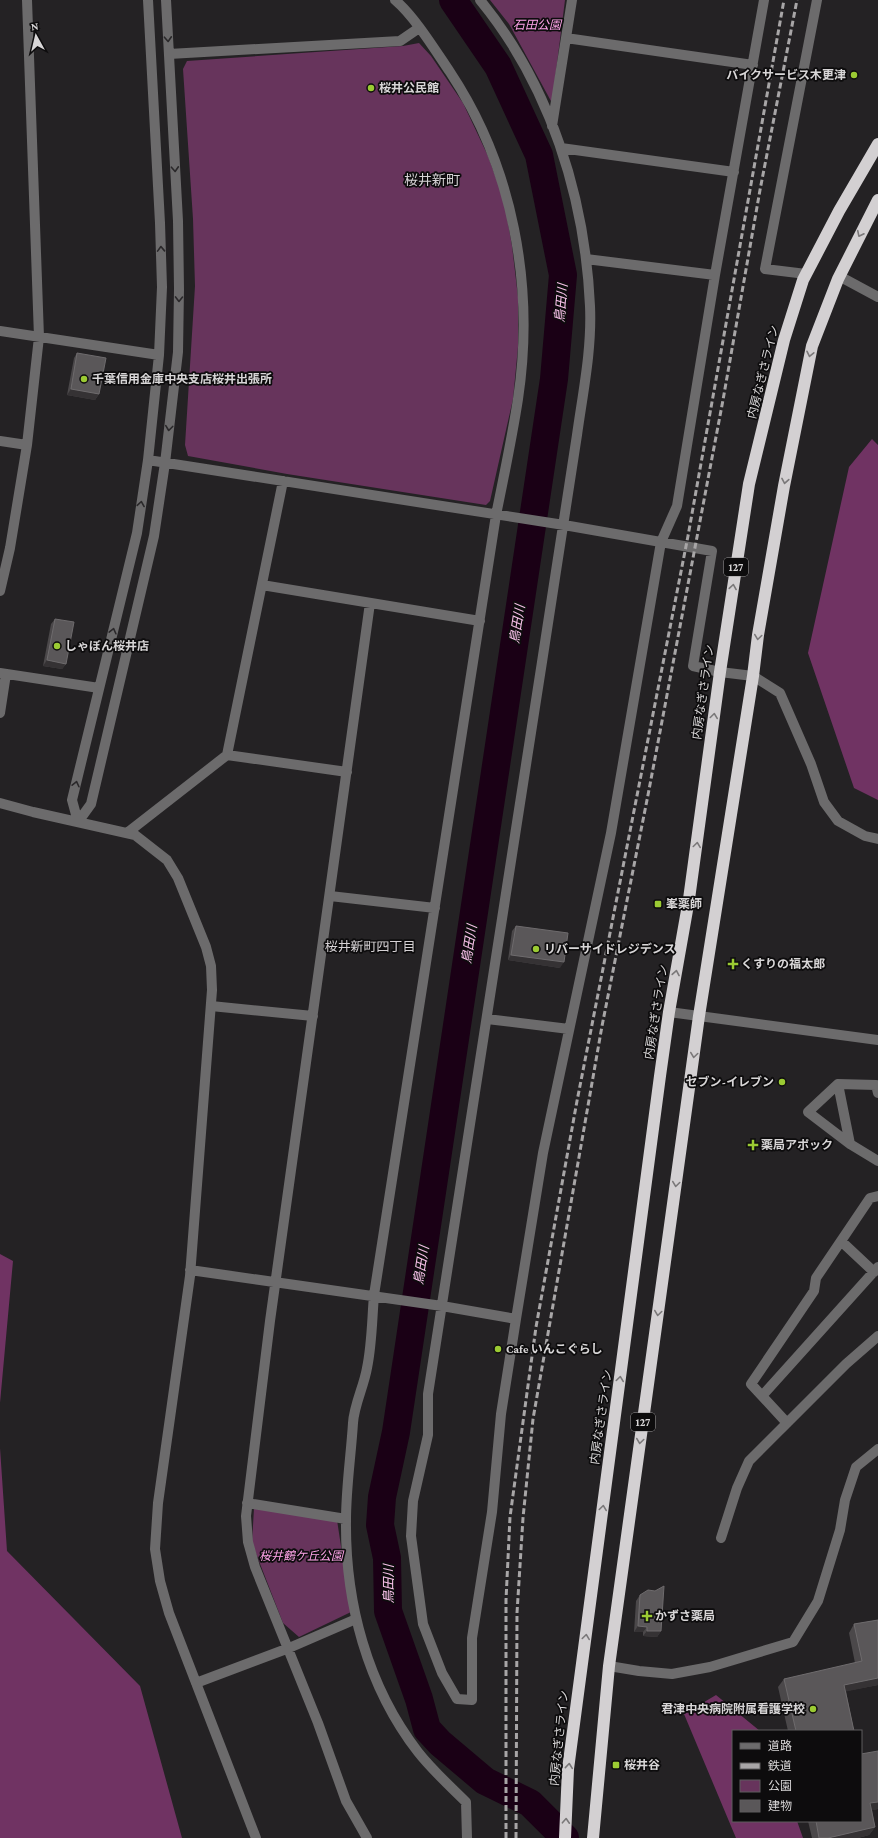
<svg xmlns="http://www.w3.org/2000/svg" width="878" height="1838" font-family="'Crimson Pro','Noto Sans JP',serif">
  <rect width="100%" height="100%" fill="#242224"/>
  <path fill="#67345c" d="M490,0H565L552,103L509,24Z
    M419,43L431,56L463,103L488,156L504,200L512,246L518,297V347L513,399L490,501L486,505L287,474L188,456L185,445L195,286L193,219L183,69L187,61L403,46Z
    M254,1508L337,1520L351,1612L299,1637L283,1623L252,1543Z"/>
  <path fill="#703363" d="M872,439L878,445V800L854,788L808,653L849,467Z
    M0,1254L13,1261L0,1403Z
    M0,1448L7,1551L140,1686L182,1838H0Z
    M716,1695L760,1731H733V1821H797L803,1838H736L684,1714Z"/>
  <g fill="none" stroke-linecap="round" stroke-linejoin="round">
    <path stroke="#1a0015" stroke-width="28" d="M453,0L498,66L539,155L563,275L554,379L396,1432L382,1497L380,1525L387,1558L388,1611L419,1699L427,1729L440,1743L485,1781L530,1803L565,1838"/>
    <path stroke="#6c6b6c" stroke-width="10" d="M395,0C415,17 435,50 450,72C513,167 535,286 518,399C512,438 504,476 496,515L374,1295C372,1319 372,1344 367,1368C364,1386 354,1405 353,1423C351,1455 346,1488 346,1520C345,1602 367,1686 418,1752C432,1770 450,1786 466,1802L467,1838
      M480,0C550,85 585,197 590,306C592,349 583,392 577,435C566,510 554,586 542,662C505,906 467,1150 428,1394V1435L413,1501L411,1536L423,1624L442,1673L457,1699L472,1700V1638L492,1512L501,1414L516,1319L543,1153L611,833L661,542L677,506L715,275L764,0
      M566,38L753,65
      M169,54L400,41L419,28
      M552,126L572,0
      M561,148L734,172
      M586,259L715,275
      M806,274L765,269L817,0
      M839,276L878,297
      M0,331L159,355
      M0,441L27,445
      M148,460L564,525L712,551L693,666L720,672L753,676L780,693L811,764L824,802L838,821L865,836L878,839
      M262,585L480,621
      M0,591L10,548L27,445L39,337L27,0
      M0,673L99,688
      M0,713L6,674
      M227,755L347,772
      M0,803L33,812L135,835L167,860L178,878L206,947L211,966L212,990L190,1276L158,1503L155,1549L160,1581L169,1613L256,1838
      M78,822L91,804L154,536L165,463L178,352L179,289L178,221L166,0
      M78,822L72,800L137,533L148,460L159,355L162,287L160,223L148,0
      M127,833L227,755L283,481
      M330,896L435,908
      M211,1006L313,1016
      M669,1012L878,1040
      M487,1019L569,1029
      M838,1084L850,1144
      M878,1093L876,1085L838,1084L808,1112L850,1144L878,1161
      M841,1241L874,1272
      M190,1270L442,1306L516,1319
      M762,1396L878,1267
      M787,1423L751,1384L814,1291L816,1278L870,1198L878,1196
      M247,1503L346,1519
      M721,1538L737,1488L749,1461L846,1364L878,1336
      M609,1666L639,1671L672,1674L710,1667L793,1642L818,1601L840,1530L845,1500L856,1467L878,1449
      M196,1683L289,1648L356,1619
      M367,1838L346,1801L318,1723L255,1567L248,1542L246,1516L270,1321L370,603"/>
    <path stroke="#d3d0d2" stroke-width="12" d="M565,1838L568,1769L660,1076L669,1012L689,899L720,672L749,484L784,340L803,280L839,211L878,144
      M593,1838L609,1666L699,1016L753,676L758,635L784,486L812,346L838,279L878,200"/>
    <path stroke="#a8a6a7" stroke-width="3" stroke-dasharray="6 3" stroke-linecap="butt" d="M506,1838V1600L510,1517L536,1327L577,1101L688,536L784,0
      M516,1838L517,1613L523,1518L533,1419L602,1026L648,795L723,400L760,190L797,0"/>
  </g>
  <path fill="#4b484a" d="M77,353L99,394L95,400L67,395L74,358Z
    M55,619L66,664L62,669L43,666L51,624Z
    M516,926L560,968L508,960L512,931Z
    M640,1595L661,1631L657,1637L643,1636V1632H634L636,1601Z
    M878,1620V1685L846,1691L854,1731H788L778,1687L784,1679L855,1663L849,1633L854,1624Z
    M878,1751V1809L872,1810L875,1827L869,1835L858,1838H812L808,1821H861Z"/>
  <path fill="#353234" d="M71,389L99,394L95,400L67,395Z
    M47,660L66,664L62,669L43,666Z
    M511,955L564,962L560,968L508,960Z
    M638,1626L647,1627L643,1632H634Z
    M647,1631H661L657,1637L643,1636Z
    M878,1678V1685L839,1693L844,1685Z
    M878,1802V1809L864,1812L870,1803Z
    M875,1827L869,1835L858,1838H828Z"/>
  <path fill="#5a5759" stroke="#6e6b6d" d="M77,353L106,358L99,394L71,389Z
    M55,619L74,622L66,664L47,660Z
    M516,926L568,933L564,962L511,955Z
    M664,1586L661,1631H647V1627L638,1626L640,1595L648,1590L655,1591Z
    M878,1620V1678L844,1685L854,1731H796L784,1679L862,1661L854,1624Z
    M878,1751V1802L870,1803L875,1827L828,1838H819L816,1821H861V1754Z"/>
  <defs><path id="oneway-chevron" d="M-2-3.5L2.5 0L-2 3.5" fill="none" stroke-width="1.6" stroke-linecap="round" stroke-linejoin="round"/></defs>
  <g stroke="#2a282a">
    <use href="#oneway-chevron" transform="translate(168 39) rotate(87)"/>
    <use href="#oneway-chevron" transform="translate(175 169) rotate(87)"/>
    <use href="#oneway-chevron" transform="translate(161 249) rotate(-92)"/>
    <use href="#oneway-chevron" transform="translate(179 299) rotate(91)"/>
    <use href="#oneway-chevron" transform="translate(169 428) rotate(97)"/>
    <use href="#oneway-chevron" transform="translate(141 504) rotate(-81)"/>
    <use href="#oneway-chevron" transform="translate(113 631) rotate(-76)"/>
    <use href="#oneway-chevron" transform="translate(76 784) rotate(-77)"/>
  </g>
  <g stroke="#7a7879">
    <use href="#oneway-chevron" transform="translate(860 234) rotate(116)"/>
    <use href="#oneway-chevron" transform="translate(810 354) rotate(102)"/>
    <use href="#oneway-chevron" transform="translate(785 481) rotate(100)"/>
    <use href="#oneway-chevron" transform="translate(733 587) rotate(-81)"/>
    <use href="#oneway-chevron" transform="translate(758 637) rotate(98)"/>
    <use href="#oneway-chevron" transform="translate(714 716) rotate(-82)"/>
    <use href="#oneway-chevron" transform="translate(697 845) rotate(-82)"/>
    <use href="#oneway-chevron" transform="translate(676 973) rotate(-80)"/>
    <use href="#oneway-chevron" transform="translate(694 1055) rotate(98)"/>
    <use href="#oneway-chevron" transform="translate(676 1184) rotate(98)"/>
    <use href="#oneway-chevron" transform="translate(658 1313) rotate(98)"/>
    <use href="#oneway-chevron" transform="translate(620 1379) rotate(-82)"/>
    <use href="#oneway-chevron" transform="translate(640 1441) rotate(98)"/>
    <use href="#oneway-chevron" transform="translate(603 1508) rotate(-82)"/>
    <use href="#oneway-chevron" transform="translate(586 1637) rotate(-82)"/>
    <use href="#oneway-chevron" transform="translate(569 1766) rotate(-84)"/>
    <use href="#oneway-chevron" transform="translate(566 1821) rotate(-87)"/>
  </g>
  <g fill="#9bcb33" stroke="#0d0c0d" stroke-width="1.5">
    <circle cx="854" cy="75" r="4"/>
    <circle cx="371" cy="88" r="4"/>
    <circle cx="84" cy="379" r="4"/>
    <circle cx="57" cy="646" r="4"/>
    <rect x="654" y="900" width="8" height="8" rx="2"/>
    <circle cx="536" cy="949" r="4"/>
    <path d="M731 958h4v4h4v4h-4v4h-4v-4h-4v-4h4z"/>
    <circle cx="782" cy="1082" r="4"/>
    <path d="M751 1139h4v4h4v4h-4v4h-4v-4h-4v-4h4z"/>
    <circle cx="498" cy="1349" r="4"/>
    <path d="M645 1610h4v4h4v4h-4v4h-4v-4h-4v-4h4z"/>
    <circle cx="813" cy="1709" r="4"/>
    <rect x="612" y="1761" width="8" height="8" rx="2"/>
  </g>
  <g text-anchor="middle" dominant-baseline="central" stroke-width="3.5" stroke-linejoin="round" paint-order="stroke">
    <g fill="#0d0c0d" stroke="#9b999a" stroke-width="1">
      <rect x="724" y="558" width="24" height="18" rx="3"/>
      <rect x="631" y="1413" width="24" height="18" rx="3"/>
    </g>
    <g font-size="11" font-weight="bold" fill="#d8d6d7">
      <text x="736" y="567">127</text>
      <text x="643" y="1422">127</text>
    </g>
    <g font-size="12" font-style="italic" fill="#ffa4e9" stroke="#0d0c0d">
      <text x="537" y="25">石田公園</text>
      <text x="301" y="1556">桜井鶴ケ丘公園</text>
    </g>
    <g font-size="12" font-weight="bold" fill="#d8d6d7" stroke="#0d0c0d" text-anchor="start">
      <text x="846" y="75" text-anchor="end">バイクサービス木更津</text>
      <text x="379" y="88">桜井公民館</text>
      <text x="92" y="379">千葉信用金庫中央支店桜井出張所</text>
      <text x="65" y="646">しゃぼん桜井店</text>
      <text x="666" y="904">峯薬師</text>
      <text x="544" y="949">リバーサイドレジデンス</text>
      <text x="741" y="964">くすりの福太郎</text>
      <text x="774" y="1082" text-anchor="end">セブン-イレブン</text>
      <text x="761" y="1145">薬局アポック</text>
      <text x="506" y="1349">Cafe いんこぐらし</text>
      <text x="655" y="1616">かずさ薬局</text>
      <text x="805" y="1709" text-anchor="end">君津中央病院附属看護学校</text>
      <text x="624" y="1765">桜井谷</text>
    </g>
    <g font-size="12" fill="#d8d6d7" stroke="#0d0c0d">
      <text transform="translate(763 372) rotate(-76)">内房なぎさライン</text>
      <text transform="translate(703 692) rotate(-82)">内房なぎさライン</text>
      <text transform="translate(656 1012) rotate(-81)">内房なぎさライン</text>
      <text transform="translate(601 1417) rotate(-82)">内房なぎさライン</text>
      <text transform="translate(559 1738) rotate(-84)">内房なぎさライン</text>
    </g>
    <g font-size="13" font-style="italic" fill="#fbc3ec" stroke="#0d0c0d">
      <text transform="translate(561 303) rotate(-85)">鳥田川</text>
      <text transform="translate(517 624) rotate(-81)">鳥田川</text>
      <text transform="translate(469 944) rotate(-81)">鳥田川</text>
      <text transform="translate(421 1265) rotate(-81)">鳥田川</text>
      <text transform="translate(388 1584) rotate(-90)">鳥田川</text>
    </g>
    <g font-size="13" fill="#d6d2d5" stroke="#0d0c0d">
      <text x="370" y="946">桜井新町四丁目</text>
    </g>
    <g font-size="14" fill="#d6d2d5" stroke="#0d0c0d">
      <text x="432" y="180">桜井新町</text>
    </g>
  </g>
  <rect x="732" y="1730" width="130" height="92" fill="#0d0c0d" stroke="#5e5d5e"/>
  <rect x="740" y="1743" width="20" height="6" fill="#6c6b6c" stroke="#5e5d5e"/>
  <text x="768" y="1750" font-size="12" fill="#d8d6d7">道路</text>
  <rect x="740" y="1763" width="20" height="6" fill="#a8a6a7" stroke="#5e5d5e"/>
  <text x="768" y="1770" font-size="12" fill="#d8d6d7">鉄道</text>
  <rect x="740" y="1780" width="20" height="12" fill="#67345c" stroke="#5e5d5e"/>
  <text x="768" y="1790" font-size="12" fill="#d8d6d7">公園</text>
  <rect x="740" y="1800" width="20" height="12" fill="#5a5759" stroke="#5e5d5e"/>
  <text x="768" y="1810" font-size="12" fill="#d8d6d7">建物</text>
  <g transform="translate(36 36) rotate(352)" stroke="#0d0c0d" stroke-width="3" paint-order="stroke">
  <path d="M0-3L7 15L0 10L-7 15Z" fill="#d8d6d7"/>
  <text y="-6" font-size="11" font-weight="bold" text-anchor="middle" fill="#d8d6d7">N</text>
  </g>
</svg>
